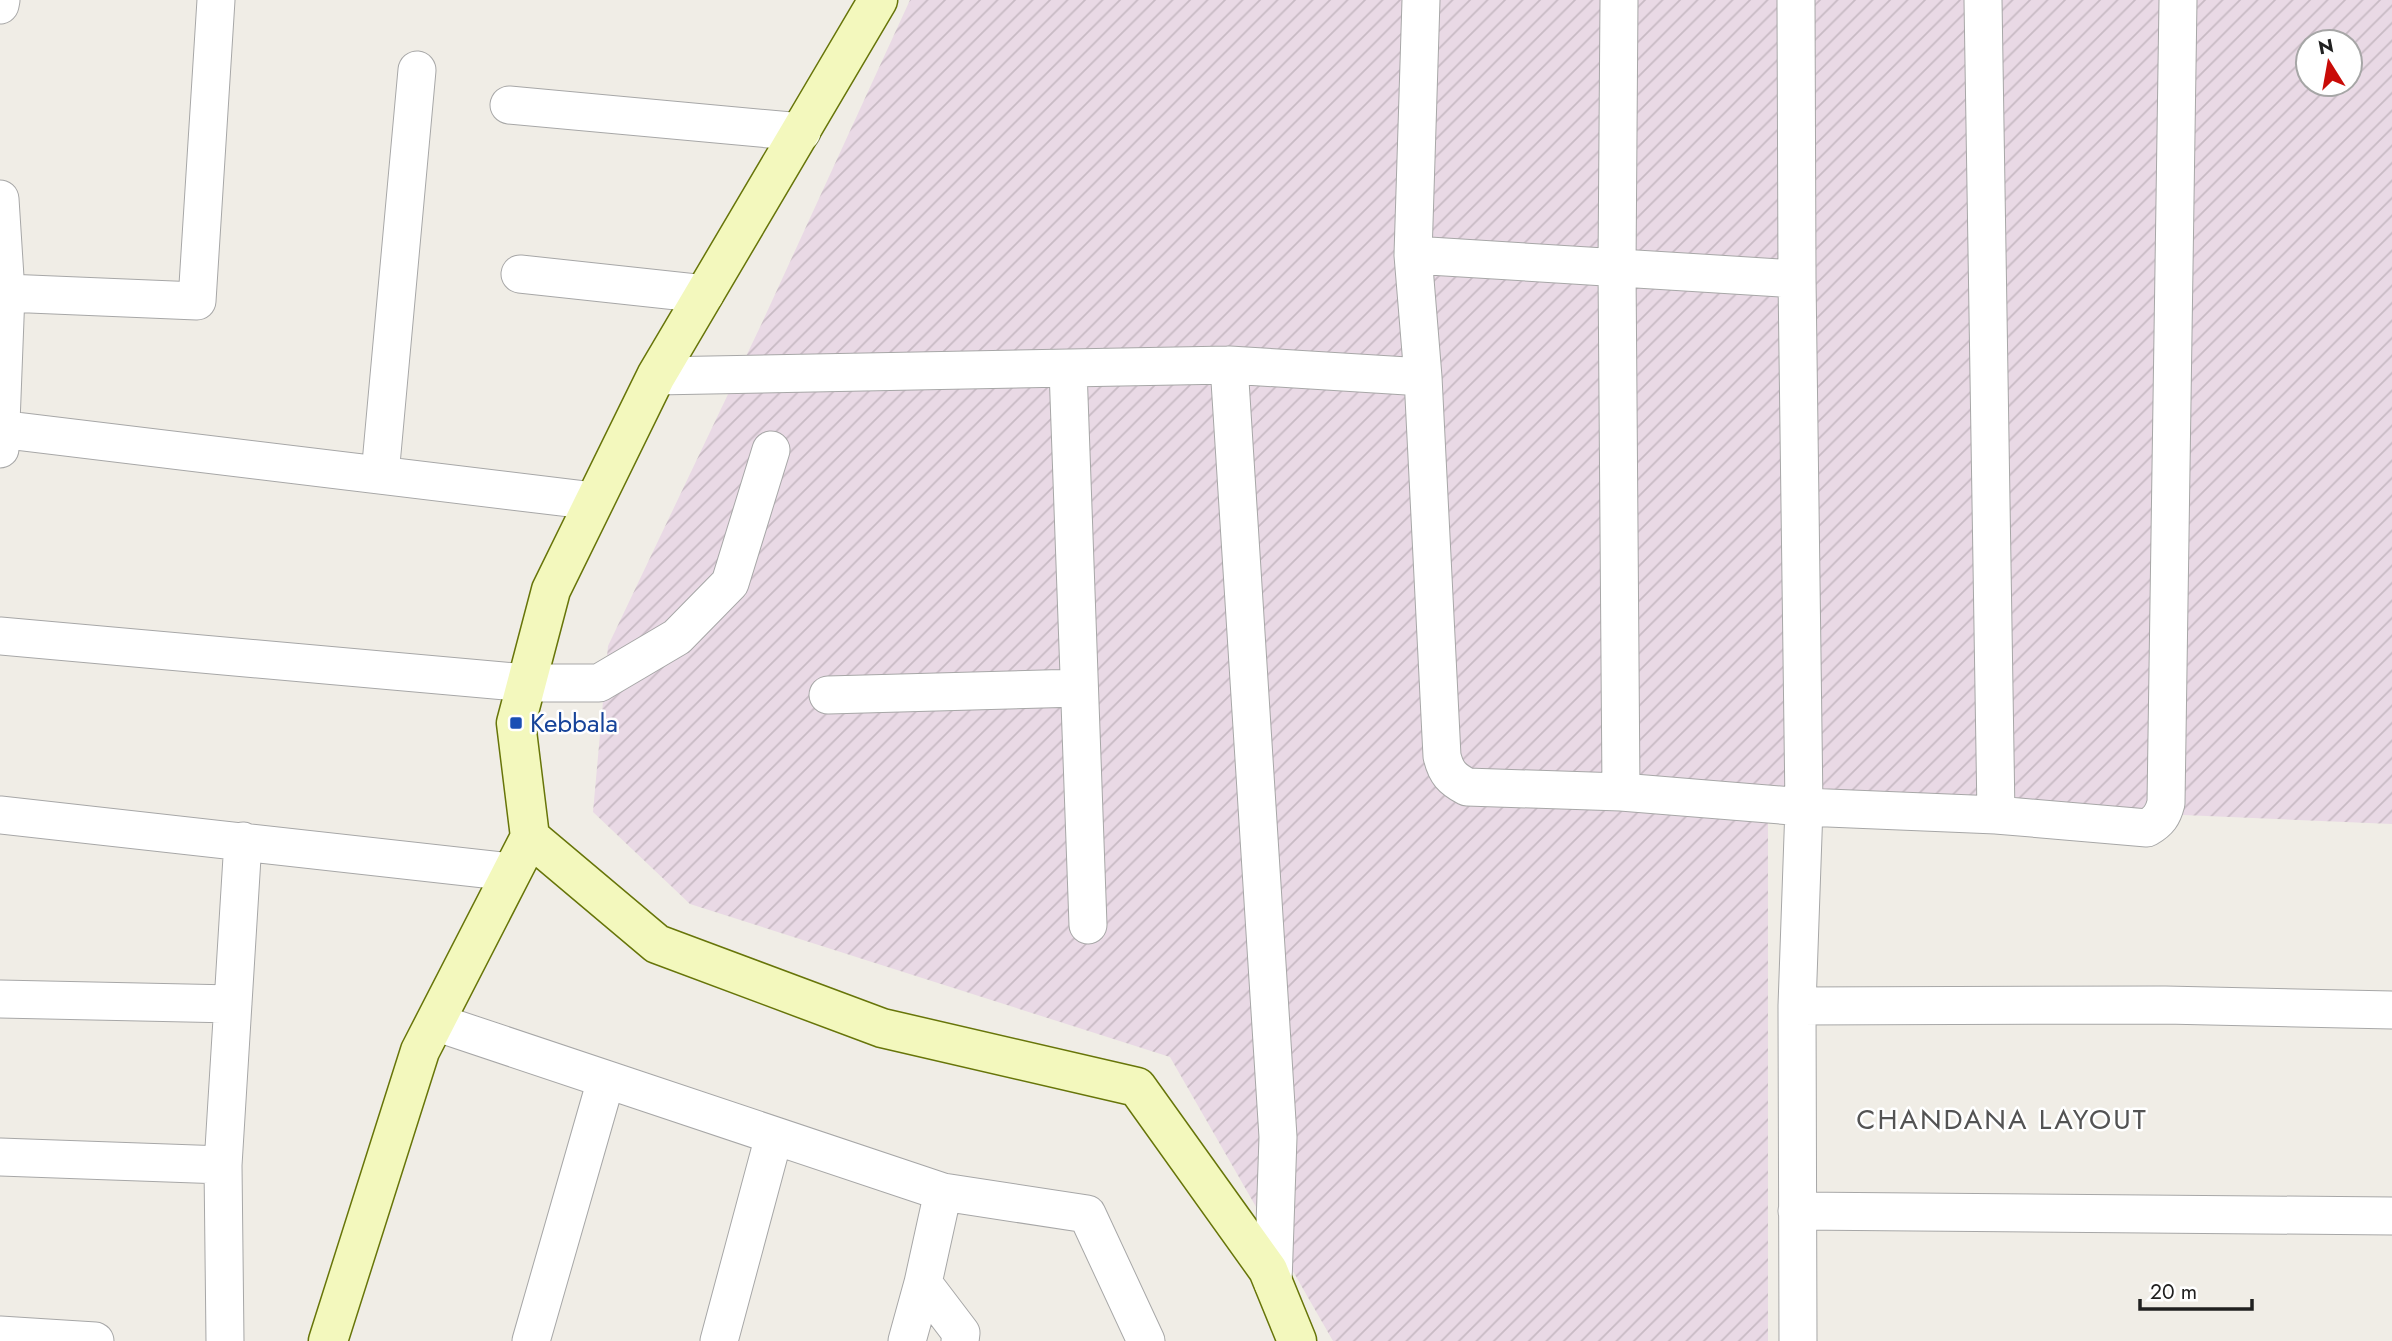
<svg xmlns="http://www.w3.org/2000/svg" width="2392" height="1341" font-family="Jost,sans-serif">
  <defs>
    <pattern id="industrial-furrows" width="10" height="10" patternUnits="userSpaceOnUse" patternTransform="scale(1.75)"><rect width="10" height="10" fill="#e9d9e5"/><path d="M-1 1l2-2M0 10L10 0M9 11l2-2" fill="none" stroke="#c8bac4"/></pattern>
  </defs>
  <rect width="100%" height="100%" fill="#f0ede6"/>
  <path fill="url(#industrial-furrows)" fill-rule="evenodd" d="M910,0H2392V824L1768,797V1341H1333L1170,1057L690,904L593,812L608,646L761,325ZM2308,42H2350V84H2308Z"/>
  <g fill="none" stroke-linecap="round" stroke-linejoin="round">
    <defs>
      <path id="street" d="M1421,0L1413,255L1423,377
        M1619,0L1617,268L1621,792
        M1796,0L1797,279L1804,807L1797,1006L1798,1341
        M1983,0L1996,815
        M0,5L1,0
        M509,105L802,132
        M0,199L6,293
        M1413,255L1797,279
        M520,274L705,294
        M1229,365L1278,1137L1273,1283
        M1068,369L1088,925
        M656,376L1229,365L1423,377L1442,756C1446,773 1452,779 1467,787L1621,792L1804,807L1996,815L2147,828C2159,821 2163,815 2166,803L2178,0
        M0,429L594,501
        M0,449L6,293L197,301L216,0
        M380,475L417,70
        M0,636L527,683H599L677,637L730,583L771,450
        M828,695L1079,688
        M0,815L512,872
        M0,999L233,1004
        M1797,1006L2165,1005L2392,1010
        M435,1022L943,1192
        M0,1157L223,1165L243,841
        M223,1165L225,1341
        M1797,1211L2392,1216
        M0,1335L95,1341
        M531,1341L606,1080
        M719,1341L774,1136
        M907,1341L923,1283
        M960,1341L961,1333L923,1283L943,1192L1087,1214L1146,1341"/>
      <path id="secondary" d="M878,0L656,376L551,590L516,723L530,837L657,944L882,1028L1137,1087L1268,1270L1297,1341
        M328,1341L420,1051L530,837"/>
    </defs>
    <use href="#street" stroke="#a7a7a7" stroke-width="39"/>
    <use href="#secondary" stroke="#677509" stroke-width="41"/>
    <use href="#street" stroke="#fff" stroke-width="37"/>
    <use href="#secondary" stroke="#f3f8bd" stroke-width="38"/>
  </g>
  <rect fill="#1a4fb4" stroke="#fff" stroke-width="2.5" x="509" y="716" width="14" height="14" rx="3.5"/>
  <g text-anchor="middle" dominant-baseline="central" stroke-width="5" stroke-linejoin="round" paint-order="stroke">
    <g font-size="26" fill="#164399" stroke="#fff" text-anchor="start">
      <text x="530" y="723">Kebbala</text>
    </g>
    <g font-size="28" letter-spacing="2" fill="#535353" stroke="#fff">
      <text x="2002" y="1119">CHANDANA LAYOUT</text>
    </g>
  </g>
  <g transform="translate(2329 63) rotate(349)"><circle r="33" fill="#ffffff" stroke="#a6a6a6" stroke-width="2"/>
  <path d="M0-5L12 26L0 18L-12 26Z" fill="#c90b07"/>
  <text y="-10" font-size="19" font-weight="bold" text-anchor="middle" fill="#202020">N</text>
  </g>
  <path d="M2140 1299v10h112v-10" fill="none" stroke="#202020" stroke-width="3.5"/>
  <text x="2150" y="1299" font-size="21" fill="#202020" stroke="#ffffff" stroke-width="5" paint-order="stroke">20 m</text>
</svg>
